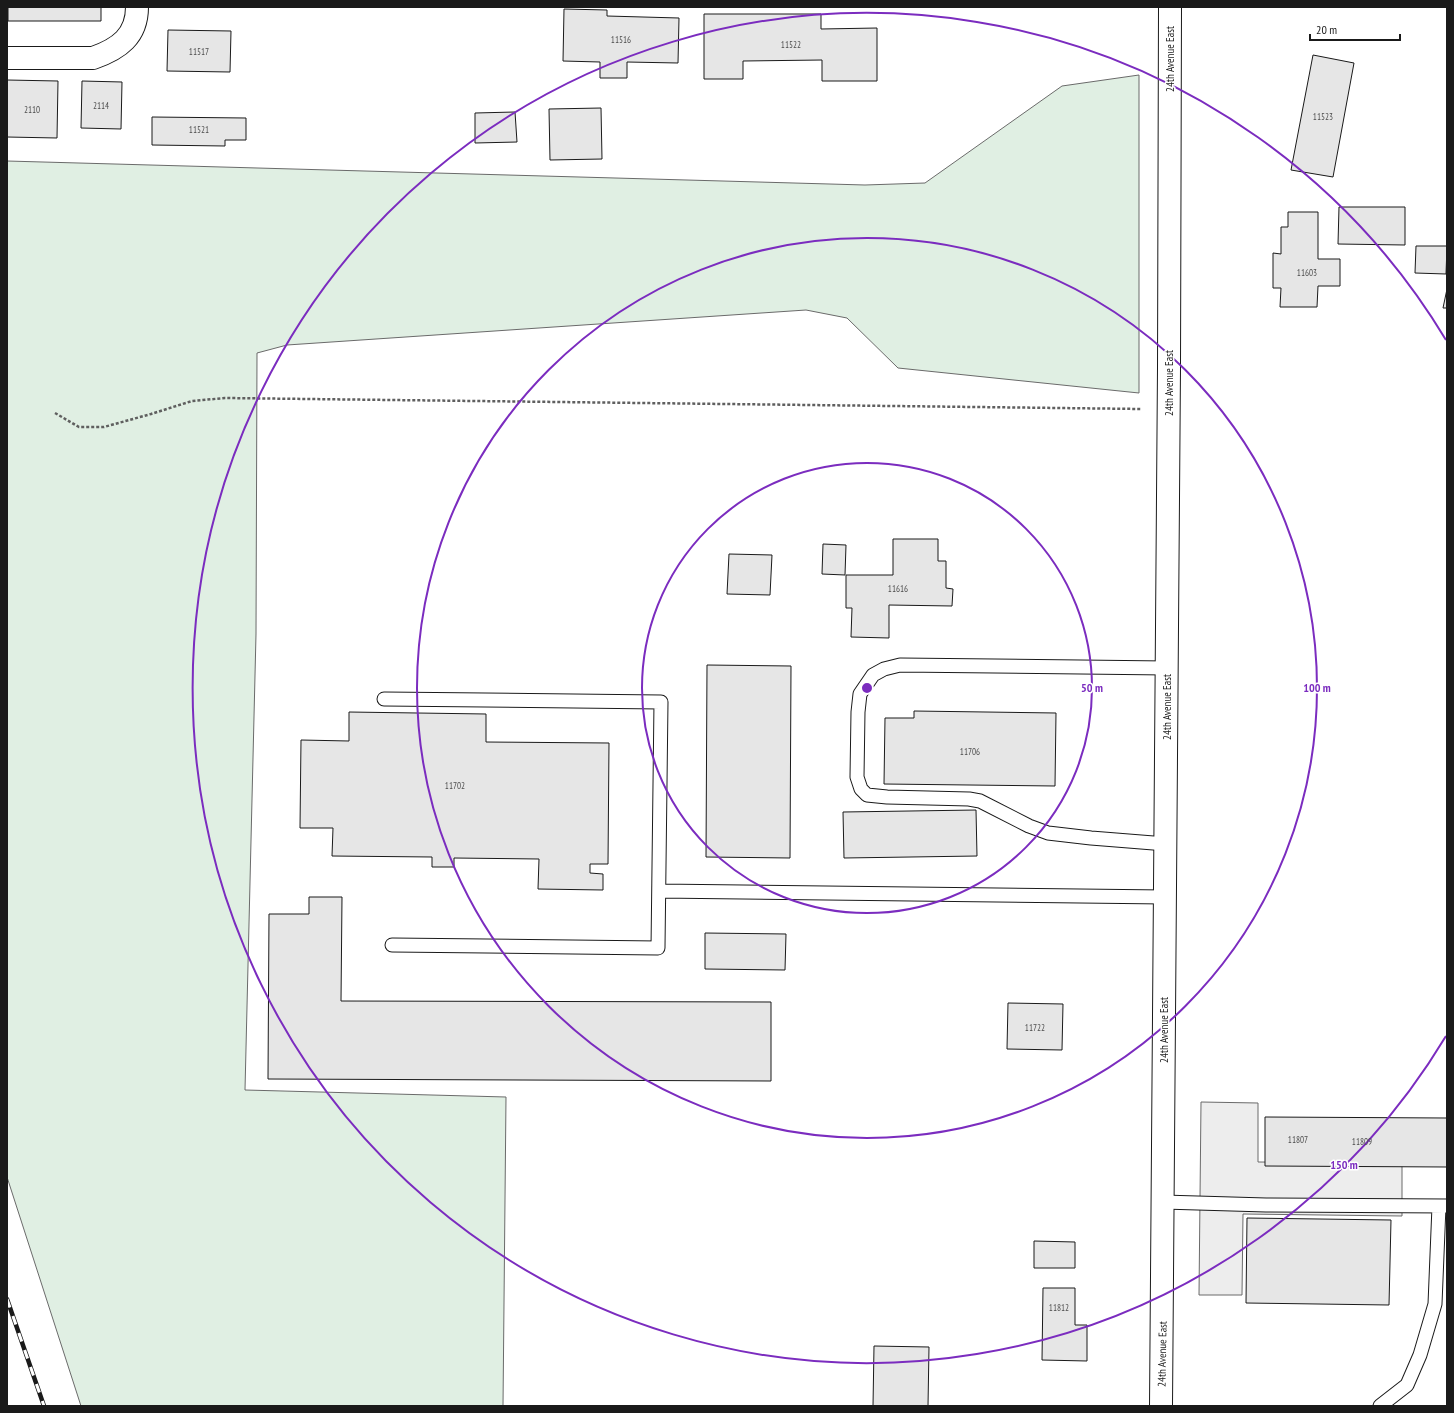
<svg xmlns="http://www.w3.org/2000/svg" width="1454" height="1413" font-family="'PT Sans Narrow',sans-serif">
  <rect width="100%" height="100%" fill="#fff"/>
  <path fill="#e0efe3" stroke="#6a6a6a" d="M1139,75V393L898,368L847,318L806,310L287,345L257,353L256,634L245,1090L506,1097L503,1406H81L7,1177V161L865,185L925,183L1062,86Z"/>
  <path fill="#ededed" stroke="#6a6a6a" d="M1201,1102L1258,1103V1162L1402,1163V1216L1243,1214L1242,1295H1199Z"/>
  <path fill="#e6e6e6" stroke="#1a1a1a" d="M8,7H101V21H8Z
    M564,9L607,10V16L679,18L678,63L627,62V78H600V62L563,61Z
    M704,14H821V29L877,28V81H822V60L743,61V79H704Z
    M168,30L231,31L230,72L167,71Z
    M1313,55L1354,63L1333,177L1291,170Z
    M7,80L58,81L57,138L7,137Z
    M82,81L122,82L121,129L81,128Z
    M601,108L602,159L550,160L549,109Z
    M515,112L517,142L475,143V113Z
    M152,117L246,118V140H225V146L152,145Z
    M1339,207H1405V245L1338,244Z
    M1288,212H1318V259H1340V286H1318L1317,307H1280L1281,288H1273V253L1281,254V227H1288Z
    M1416,246H1447L1446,274L1415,273Z
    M1447,289V308H1443Z
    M893,539H938V561H946V588L953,589L952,606L889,605V638L851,637L852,608H846V575H893Z
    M823,544L846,545L845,575L822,574Z
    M729,554L772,555L770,595L727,594Z
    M707,665L791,666L790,858L706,857Z
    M914,711L1056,713L1055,786L884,784L885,718H914Z
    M349,712L486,714V742L609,743L608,864H590V873L603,874V890L538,889L539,859L454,858V867H432V857L332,856L333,828H300L301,740L349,741Z
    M976,810L977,856L844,858L843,812Z
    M309,897H342L341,1001L771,1002V1081L268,1079L269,914H309Z
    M705,933L786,934L785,970L705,969Z
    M1008,1003L1063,1004L1062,1050L1007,1049Z
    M1265,1117L1447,1118V1167L1265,1166Z
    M1247,1218L1391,1220L1389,1305L1246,1303Z
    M1034,1241L1075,1242V1268H1034Z
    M1043,1288H1075V1325H1087V1361L1042,1360Z
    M874,1346L929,1347L928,1406H873Z"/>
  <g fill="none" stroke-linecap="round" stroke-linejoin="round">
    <defs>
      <path id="service" d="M384,699L661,702L658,948L392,945
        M1166,844L1091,838L1048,833L1029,826L980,801L969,799L887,797L867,795L861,789L857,777L858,712L860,694L873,675L884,669L900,665L1167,668
        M659,891L1165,897
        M1163,1202L1266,1205L1447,1206
        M1380,1406L1407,1385L1420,1355L1435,1304L1439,1206"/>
      <path id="minor" d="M7,58H93C119,49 137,36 137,7
        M1161,1406L1169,368L1170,7"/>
    </defs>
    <use href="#service" stroke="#1a1a1a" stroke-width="15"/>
    <use href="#minor" stroke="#1a1a1a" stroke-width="24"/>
    <path stroke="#5f5f5f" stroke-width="2.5" stroke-dasharray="3 2" stroke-linecap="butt" d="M55,413L79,427H104L151,414L192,401L225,398L1142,409"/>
    <use href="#service" stroke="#fff" stroke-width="13"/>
    <use href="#minor" stroke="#fff" stroke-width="22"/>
    <defs>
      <path id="rail" d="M7,1299L44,1406"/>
    </defs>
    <use href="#rail" stroke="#1a1a1a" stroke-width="4.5"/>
    <use href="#rail" stroke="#fff" stroke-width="3" stroke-dasharray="9" stroke-linecap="butt"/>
  </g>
  <g fill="none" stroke="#7b2cbf" stroke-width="2">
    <circle cx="867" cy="688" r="225"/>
    <circle cx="867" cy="688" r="450"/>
    <path d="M1446 1036A675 675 0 1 1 1446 340"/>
  </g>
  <g text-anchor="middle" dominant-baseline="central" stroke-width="3" stroke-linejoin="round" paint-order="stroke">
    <g font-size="9" fill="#4d4d4d">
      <text x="621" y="39">11516</text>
      <text x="791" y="44">11522</text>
      <text x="199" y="51">11517</text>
      <text x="101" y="105">2114</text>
      <text x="32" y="109">2110</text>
      <text x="1323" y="116">11523</text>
      <text x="199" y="129">11521</text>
      <text x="1307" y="272">11603</text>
      <text x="898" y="588">11616</text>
      <text x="970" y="751">11706</text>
      <text x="455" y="785">11702</text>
      <text x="1035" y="1027">11722</text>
      <text x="1298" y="1139">11807</text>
      <text x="1362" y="1141">11809</text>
      <text x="1059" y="1307">11812</text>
    </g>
    <g font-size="11" fill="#1a1a1a" stroke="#fff">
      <text transform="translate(1170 59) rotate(-90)">24th Avenue East</text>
      <text transform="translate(1169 383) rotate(-90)">24th Avenue East</text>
      <text transform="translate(1167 707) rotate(-90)">24th Avenue East</text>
      <text transform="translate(1164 1030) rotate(-90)">24th Avenue East</text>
      <text transform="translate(1162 1354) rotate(-89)">24th Avenue East</text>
    </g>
  </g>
  <circle cx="867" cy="688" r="6" fill="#7b2cbf" stroke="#fff" stroke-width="2"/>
  <g font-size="12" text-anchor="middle" font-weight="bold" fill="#7b2cbf" stroke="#fff" stroke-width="3" stroke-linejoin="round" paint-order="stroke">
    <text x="1092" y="692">50 m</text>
    <text x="1317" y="692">100 m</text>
    <text x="1344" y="1169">150 m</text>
  </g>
  <rect width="1454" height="1413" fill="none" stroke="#1a1a1a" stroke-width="16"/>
  <path d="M1310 34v6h90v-6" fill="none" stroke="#1a1a1a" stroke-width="2"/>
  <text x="1316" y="34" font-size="12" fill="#1a1a1a" stroke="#ffffff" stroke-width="3" paint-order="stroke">20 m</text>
</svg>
